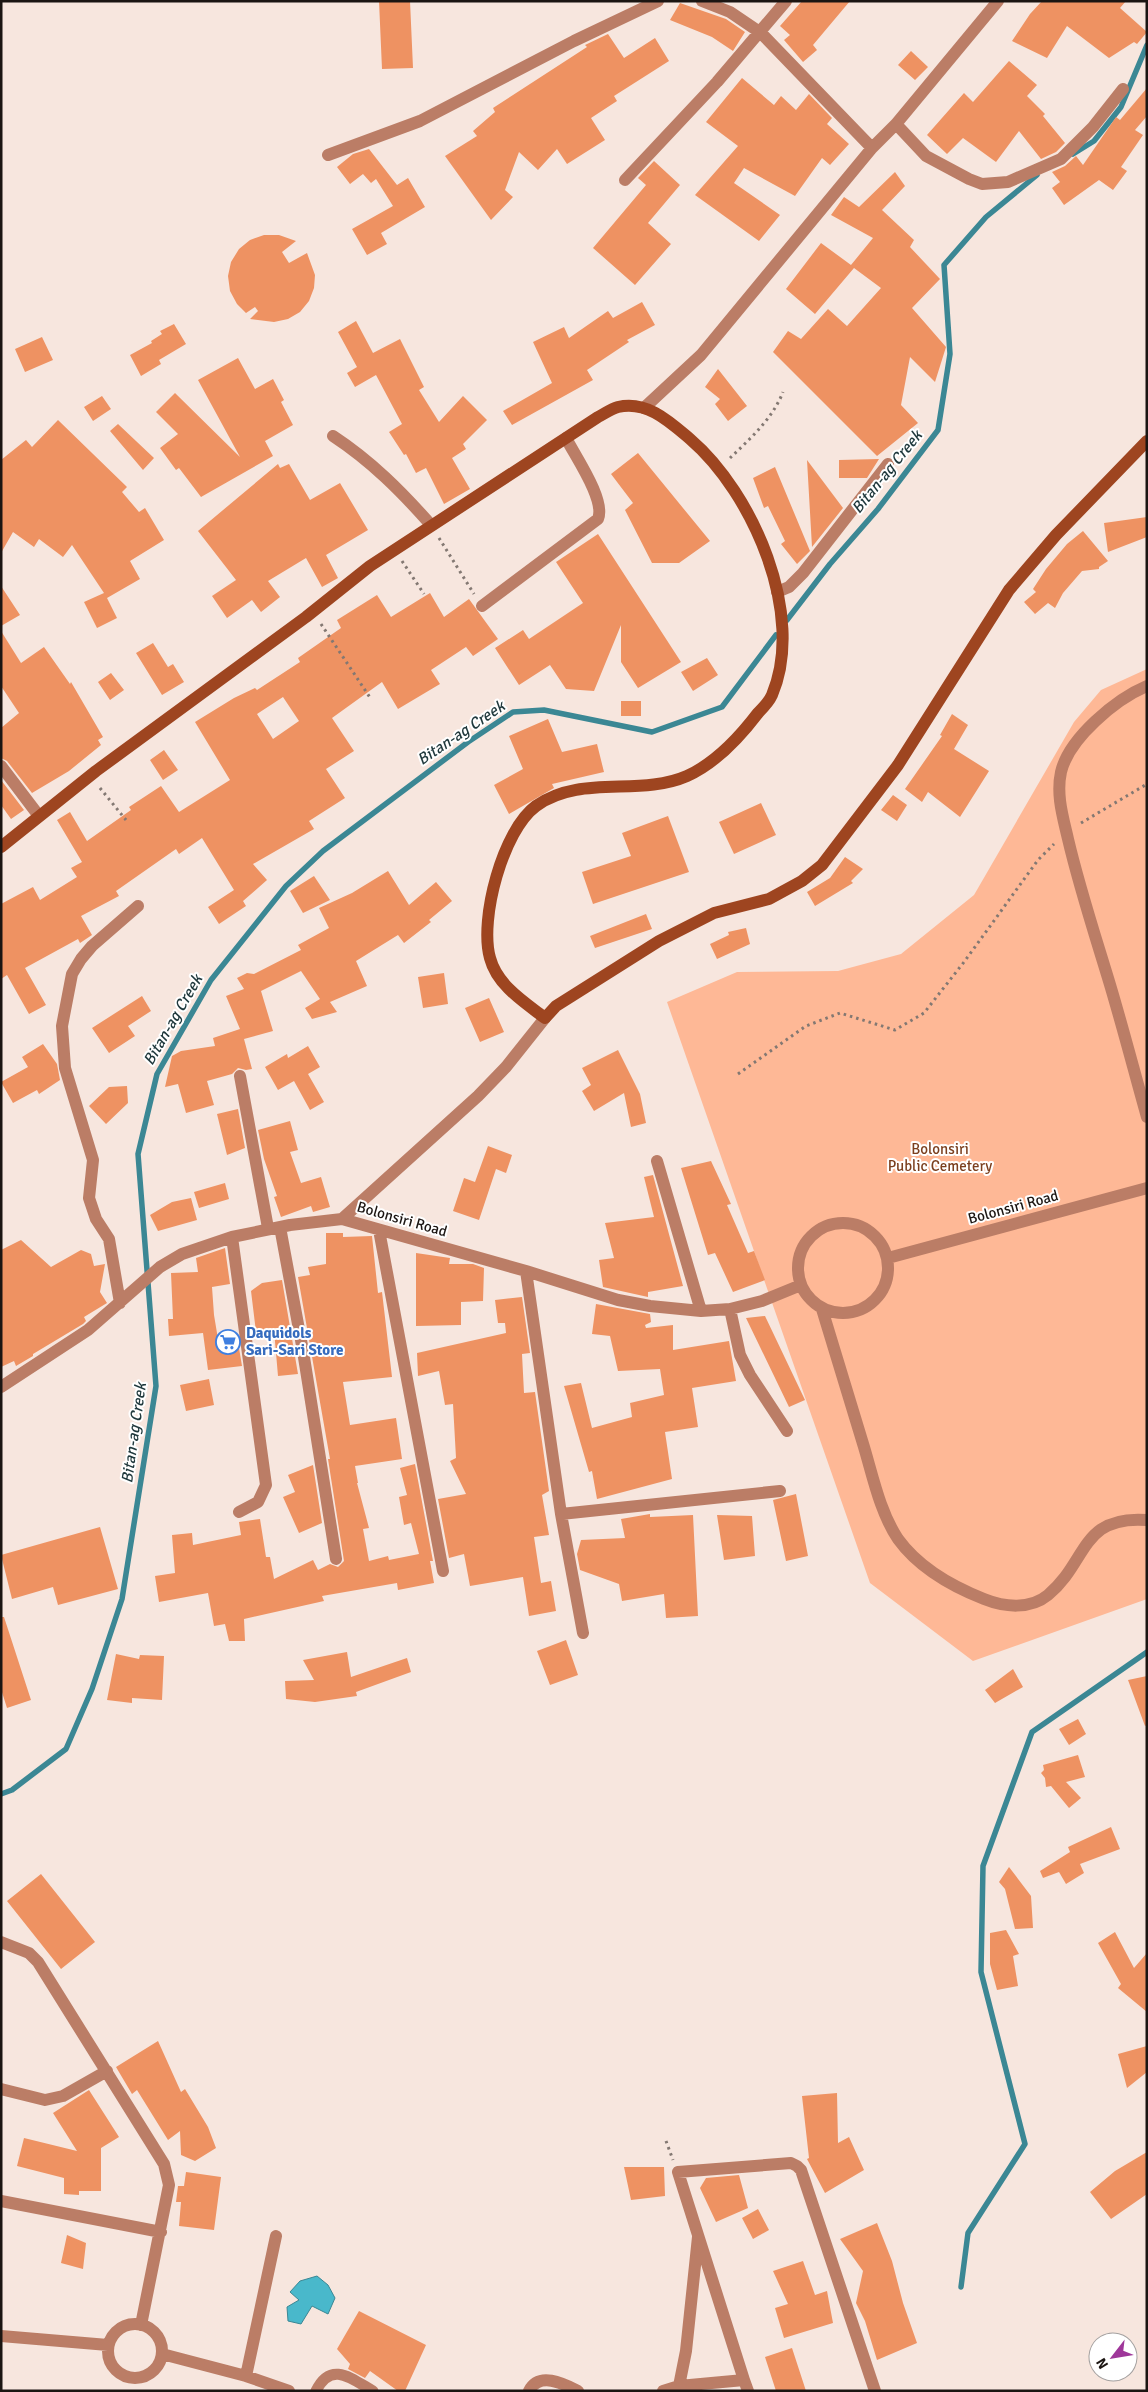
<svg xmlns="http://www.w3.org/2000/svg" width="1148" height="2392" font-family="Signika,sans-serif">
  <rect width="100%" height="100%" fill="#f7e6de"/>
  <path fill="#feb896" d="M1147,669V1599L973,1661L870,1583L667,1002L737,972L838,971L901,954L974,895L1074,722L1101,690Z"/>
  <path fill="#49b8cb" stroke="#3b8794" d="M317,2276L328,2285L335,2298L328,2314L312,2306L301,2324L288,2321L287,2307L299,2300L290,2292L300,2281Z"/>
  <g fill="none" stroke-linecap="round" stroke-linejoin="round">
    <path stroke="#3b8794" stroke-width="5.5" d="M1073,154L1094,141L1121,107L1147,45
      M787,620L830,564L878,509L938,430L950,354L944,265L986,217L1037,175
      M1,1794L12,1790L66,1749L92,1689L122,1599L156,1386L138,1154L157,1074L211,980L286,886L323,851L468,742L513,712L544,710L652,732L722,707L776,635
      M961,2287L968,2233L1025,2144L981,1972L983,1866L1032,1732L1147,1652"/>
  </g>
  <path fill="#ee9262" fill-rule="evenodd" d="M379,1H410L413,68L382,69Z
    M802,1H850L813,45L817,50L803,62L784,40L790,35L780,26Z
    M1042,1H1126L1120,8L1147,32L1137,44L1134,42L1109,58L1067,26L1047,58L1012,41L1030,14Z
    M680,3L726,19L745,32L733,51L712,37L670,20Z
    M608,34L624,58L655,38L669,61L614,96L617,101L591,118L605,140L567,164L557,149L538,170L519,152L505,190L513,197L491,220L445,156L477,136L473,131L495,112L493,108L587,47L585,45Z
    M911,51L928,67L915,80L898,65Z
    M1009,61L1037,85L1027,96L1045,114L1043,116L1065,143L1056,152L1041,159L1019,131L996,162L963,138L947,154L927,135L964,93L973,102Z
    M742,78L774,105L781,96L796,110L809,94L832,118L827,124L849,144L830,165L822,158L795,196L744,168L734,183L780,215L759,241L695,195L738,146L706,122Z
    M1147,88V116L1135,130L1143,135L1121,167L1127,171L1113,190L1099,180L1064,205L1052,188L1060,182L1052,172L1065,166L1076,156L1083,165L1116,117L1120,120Z
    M369,149L397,185L408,178L425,207L381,233L387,244L367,255L352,229L393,206L376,179L371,183L363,174L350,184L337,167L353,154Z
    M654,161L680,185L648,223L671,244L635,285L593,248L646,185L638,178Z
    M895,172L905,186L882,210L914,240L910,247L940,279L912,308L946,347L935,382L910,357L901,405L918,423L877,456L773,352L788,331L801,339L828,309L847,326L881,288L854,268L815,314L786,289L821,243L851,265L873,238L831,215L844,197L859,207Z
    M264,235H279L296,241L282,252L289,263L307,253L315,275L314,288L309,301L300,312L288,319L274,322L250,319L258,311L255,307L246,313L237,304L230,291L228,276L231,262L239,249L250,240Z
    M642,302L655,325L627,340L629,342L587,370L593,380L512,425L503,411L552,383L533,342L564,327L569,338L608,311L613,318Z
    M356,321L373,353L400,339L424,387L419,390L439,422L463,396L487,420L463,444L466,449L452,458L470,489L444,504L426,468L416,473L406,454L404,455L389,432L402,424L376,375L355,387L347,373L357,367L338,332Z
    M174,324L186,344L159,360L161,364L141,376L130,355L152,343L151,341L162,334L160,331Z
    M42,337L53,360L25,372L15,349Z
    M238,358L255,389L273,379L284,400L281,402L293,425L265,441L273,456L201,497L179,468L176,470L160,448L178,434L156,412L175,393L240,457L198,380Z
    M718,369L747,406L728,421L715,404L720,399L705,387Z
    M102,396L111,409L93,421L84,407Z
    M58,420L127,487L122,492L139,512L145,508L164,540L130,561L140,579L107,598L106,596L117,618L97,628L84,602L104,593L72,545L63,557L39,539L34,547L13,532L1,553V460L26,440L32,447Z
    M118,424L154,458L143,470L110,431Z
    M638,453L710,541L679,563H652L625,510L633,503L611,474Z
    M879,459L867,478H839V460Z
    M807,460L843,508L812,547Z
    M278,464L280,468L289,464L310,500L340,483L368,530L326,555L338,578L322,587L306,558L268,581L280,597L261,612L252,600L227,618L212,596L236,580L198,531Z
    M775,467L810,551L797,564L781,544L785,541L768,506L764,508L753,478Z
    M1147,517V537L1108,552L1104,523Z
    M1083,531L1108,561L1099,567V569L1082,571L1063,593L1055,608L1048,603L1035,614L1024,602L1036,592L1033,589L1046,569L1067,544Z
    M598,534L681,662L638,688L621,662V625L594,691L566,689L550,665L519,685L495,648L523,630L529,639L583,603L556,562Z
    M1,586L20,615L1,626Z
    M430,593L444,617L469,599L498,639L473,656L466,647L431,670L440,684L398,709L382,682L332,718L354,751L326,769L345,798L309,821L314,829L253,864L267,880L243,901L246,906L219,924L208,907L234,890L202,838L179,854L176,849L116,891L119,896L81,916L92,935L80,943L78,939L25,968L46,1005L29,1014L7,975L1,979V904L33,887L40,900L77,877L71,868L82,862L57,820L70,812L87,841L131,810L129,807L161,786L179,812L230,780L195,722L234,698L255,688L257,690L300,662L298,658L341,628L337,620L377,595L391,617ZM283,697L299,721L273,739L257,714Z
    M1,631L21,663L44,647L70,684L71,682L103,737L98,740L101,745L69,771L32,793L7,761L1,758V728L19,713L1,686Z
    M153,643L168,667L173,664L184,682L162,695L136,653Z
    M707,658L718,675L693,691L681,672Z
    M111,673L124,690L110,700L98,682Z
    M621,701H641V716H621Z
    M952,714L968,725L954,749L989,771L960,817L928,792L922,802L905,789L942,736L940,735Z
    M548,719L562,752L597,744L604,772L552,784L554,788L509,814L494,785L523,769L509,736Z
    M164,750L178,770L163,780L150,760Z
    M1,780L24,810L11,819L1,805Z
    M893,795L907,805L897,821L881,810Z
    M761,803L776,835L734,854L719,822Z
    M668,816L689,872L593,904L582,872L631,856L622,833Z
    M845,857L863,869L851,881L853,883L815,906L807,892L830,878Z
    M388,871L409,905L436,882L452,901L429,920L431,922L404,943L398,935L356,961L367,986L330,1002L337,1012L312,1019L305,1008L320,999L301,971L261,991L273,1031L244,1039L252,1069L246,1070L238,1068L232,1074L207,1081L214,1105L186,1113L178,1084L165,1087L172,1056L181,1051L215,1046L213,1038L240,1029L226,996L244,989L237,978L247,973L254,974L301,950L298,945L329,928L319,908L352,893Z
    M314,876L330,900L303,913L290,891Z
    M646,914L652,929L595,948L590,936Z
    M746,928L750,944L717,959L710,944L729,935L728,932Z
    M444,973L448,1004L423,1008L418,977Z
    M142,996L151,1011L128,1026L135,1036L109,1053L92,1028Z
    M489,998L504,1032L480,1042L465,1008Z
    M43,1044L57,1064L60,1080L39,1094L37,1090L13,1103L1,1082L28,1067L22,1057Z
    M308,1046L320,1067L308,1074L324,1102L310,1110L294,1081L278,1090L265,1067L287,1054L288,1058Z
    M618,1050L640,1094L646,1123L631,1127L624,1093L594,1111L582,1091L591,1085L582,1068Z
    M127,1086L128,1103L106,1124L89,1106L109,1087Z
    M238,1109L245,1148L227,1155L217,1114Z
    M290,1121L298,1150L290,1152L301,1183L321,1177L330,1207L313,1212L311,1206L281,1217L274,1197L277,1196L264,1159L258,1130Z
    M488,1146L512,1155L506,1173L496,1169L479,1220L453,1211L464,1178L475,1182Z
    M711,1161L731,1204L727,1205L748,1253L754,1251L765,1280L733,1292L715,1253L708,1255L681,1168Z
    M653,1175L683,1286L648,1292V1297L603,1287L599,1260L614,1258L605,1223L654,1217L644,1177Z
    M225,1183L229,1199L199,1208L194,1192Z
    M191,1198L197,1220L158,1231L150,1215L172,1202Z
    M326,1233H343V1237L372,1236L378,1293L382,1292L392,1377L343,1382L350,1425L396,1418L402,1459L355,1466L358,1483H357L369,1528L363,1529L369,1561L388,1556L389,1560L419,1554L411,1523L404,1525L399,1497L407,1495L400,1468L415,1464L433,1561H430L434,1583L398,1590L397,1583L322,1596L324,1601L244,1619L245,1641H229L225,1624L214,1626L208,1593L159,1602L155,1576L175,1573L172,1535L192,1533L193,1545L241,1535L239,1522L260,1519L266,1557H270L274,1579L313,1560L318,1570L330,1564L338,1567L344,1561L328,1459H330L298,1277L310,1275L308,1267L326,1264Z
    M21,1240L51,1267L81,1250L91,1254L94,1266L105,1264L100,1292L107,1303L84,1317L86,1321L83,1324L33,1354V1356L16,1366L14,1361L1,1367V1250Z
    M225,1248L230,1284L212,1287L214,1315L218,1339L237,1336L242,1366L208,1370L203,1333L169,1336L168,1319H173L171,1273L198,1272L196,1258Z
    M416,1253L450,1258L449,1264H473L484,1268L483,1301L461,1302V1325L416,1326Z
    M282,1280L298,1374L278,1376L274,1330L256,1332L251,1291L262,1283Z
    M522,1297L530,1353L522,1354L524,1393L535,1392L549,1491L542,1495L549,1535L534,1537L541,1583L551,1581L556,1611L529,1616L523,1577L470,1586L464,1554L449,1558L438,1499L466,1494L450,1461L456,1458L453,1404L445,1405L439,1371L418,1376L417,1353L506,1333L505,1323H498L495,1300Z
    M596,1304L650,1314L651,1322L645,1325L646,1328L673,1325V1350L729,1341L736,1381L692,1388L698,1427L665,1432L672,1479L597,1499L592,1471L589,1472L564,1386L581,1383L592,1428L632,1417L630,1403L664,1395L660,1369L618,1371L610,1336L592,1334Z
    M765,1316L805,1400L789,1407L746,1318Z
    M209,1379L214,1405L186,1411L180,1385Z
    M313,1465L322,1523L299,1533L283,1497L295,1492L288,1475Z
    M796,1494L808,1556L786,1561L773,1500Z
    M650,1514V1517L693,1515L698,1616L666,1618L664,1594L622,1601L619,1584L580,1570L577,1554L581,1540L625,1538L621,1519Z
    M717,1515L752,1516L755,1556L724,1560Z
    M100,1527L118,1589L58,1605L53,1587L12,1599L1,1555Z
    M1,1617H4L31,1700L7,1708L1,1689Z
    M566,1640L578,1675L550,1685L537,1651Z
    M347,1652L351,1677L407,1658L411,1672L356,1692L357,1696L315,1702L286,1699L285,1681L314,1680L303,1660Z
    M116,1654L139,1659L140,1655L164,1656L162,1700L132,1698V1703L107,1700Z
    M1013,1669L1023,1687L995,1703L985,1690Z
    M1147,1676V1725L1145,1726L1128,1680Z
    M1078,1719L1086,1734L1069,1745L1059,1729Z
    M1078,1755L1085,1777L1066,1782L1081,1798L1069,1808L1051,1786L1046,1787L1045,1778L1041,1773L1044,1770L1043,1765Z
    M1111,1827L1120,1849L1080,1864L1084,1873L1066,1884L1059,1872L1043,1878L1040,1871L1070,1852L1068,1847Z
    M1009,1867L1031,1896L1033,1928L1015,1929L1005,1889L999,1882Z
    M41,1874L95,1942L61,1969L7,1901Z
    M1006,1930L1019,1954L1013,1956L1018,1986L997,1990L990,1964V1933Z
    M1115,1932L1134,1968L1147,1953V2012L1118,1988L1121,1984L1098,1943Z
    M158,2041L181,2092L185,2089L208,2127L216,2148L195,2161L181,2155L180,2131L168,2140L137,2090L132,2094L116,2067Z
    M1147,2046V2072L1127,2088L1118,2054Z
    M89,2090L119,2137L101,2148V2191H79V2195L64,2194V2178L17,2166L24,2138L77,2151L53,2113Z
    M837,2093L838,2143L849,2137L864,2170L825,2193L807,2159L809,2158L802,2096Z
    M1147,2152V2194L1111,2219L1090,2192L1115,2171Z
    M624,2167H664L665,2196L631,2200Z
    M186,2172L221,2177L214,2230L179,2226L181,2202H176L178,2186H184Z
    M739,2175L748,2208L716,2222L700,2188L706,2178Z
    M758,2209L769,2230L753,2239L742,2218Z
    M877,2223L892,2261L903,2303L917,2343L877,2360L865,2321L856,2303L863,2271L840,2239Z
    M67,2235L86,2243L83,2269L61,2263Z
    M803,2261L815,2295L827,2291L833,2323L784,2338L775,2308L788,2304L773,2271Z
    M359,2311L426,2345L405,2391H398L370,2371L365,2378L348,2369L350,2364L337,2349Z
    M792,2348L806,2391H776L765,2357Z"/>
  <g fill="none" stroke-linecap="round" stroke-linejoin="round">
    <path stroke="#837872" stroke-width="3" stroke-dasharray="2.5 4" stroke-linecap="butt" d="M730,458C750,439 773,418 783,392
      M439,538L474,594
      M402,561L424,594
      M321,624L371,699
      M100,788L126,820
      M1081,823L1147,784
      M738,1074L806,1026L840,1013L895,1030L924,1013L964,962L1038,860L1054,844
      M666,2141L673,2160"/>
    <path stroke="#bb7d66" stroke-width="11" d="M316,2391C331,2360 352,2379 373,2391"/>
    <path stroke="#bb7d66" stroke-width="12" d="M702,1L730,12L761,33L872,148
      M896,124L926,156L969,179L982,184L1008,182L1061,159L1093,127L1123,89
      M328,155L420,121L574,41L658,1
      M625,180L717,82L786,1
      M644,408L701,355L872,148L896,124L998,1
      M333,436C371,461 401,491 431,525
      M777,592L789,587L803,573L888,464
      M482,606L598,519C606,500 575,456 566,438
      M1147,686C1116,699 1069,738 1061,772C1056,795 1063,817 1068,839C1079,886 1094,932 1108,978C1122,1024 1134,1071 1147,1117
      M1,766L39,816
      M240,1076L268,1228
      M657,1161L701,1311
      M342,1219L478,1096L506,1067L545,1018
      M798 1268a45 45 0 1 1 90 0a45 45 0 1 1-90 0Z
      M280,1227L303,1351L336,1559
      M379,1230L443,1571
      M232,1237L266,1485L258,1502L239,1512
      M888,1258L1147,1188
      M526,1271L561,1514L583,1633
      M120,1303L109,1239L96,1219L89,1198L93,1160L65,1068L62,1026L72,974L81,959L92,946L138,906
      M730,1309L740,1355L750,1375L787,1431
      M822,1309C836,1355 850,1401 864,1447C873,1477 880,1512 898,1539C919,1568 951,1586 984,1599C1004,1607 1030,1610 1048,1595C1088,1562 1080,1515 1147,1520
      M1,1387L88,1330L160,1267L182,1254L232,1237L290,1225L342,1219L526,1271L618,1300L650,1306L701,1311L730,1309L762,1301L801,1285
      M561,1514L780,1491
      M1,1942L29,1953L38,1962L164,2164L169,2185L141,2325
      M1,2089L45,2100L63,2096L107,2071
      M1,2201L161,2232
      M108 2351a27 27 0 1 1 54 0a27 27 0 1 1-54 0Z
      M1,2336L108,2345
      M162,2354L246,2376L289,2391
      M246,2376L276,2236
      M744,2380L678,2172L791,2163L797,2166L801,2170L875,2391
      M679,2386L686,2351L698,2237
      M529,2391C539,2371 564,2384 578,2391
      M663,2391L679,2386L744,2380L748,2391"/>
    <path stroke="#9e4520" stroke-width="12" d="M1,847L96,771L306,617L370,566L598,417C604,414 611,409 618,407C647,400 670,422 690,439C753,493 806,615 772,695C769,702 763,708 758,713C739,738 716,763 687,776C639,797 581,774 536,806C503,830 479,919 490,958C497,985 524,1002 545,1018L556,1006L659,941L714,913L769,899L802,881L822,865L898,765L1009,590L1056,535L1147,441"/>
  </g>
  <defs>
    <symbol id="supermarket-ring" viewBox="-11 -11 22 22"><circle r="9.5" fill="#fff" stroke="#3f7fe0" stroke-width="1.5"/><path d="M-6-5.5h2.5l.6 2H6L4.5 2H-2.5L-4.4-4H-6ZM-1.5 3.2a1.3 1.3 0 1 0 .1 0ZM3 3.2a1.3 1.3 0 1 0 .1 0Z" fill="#3f7fe0"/></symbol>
  </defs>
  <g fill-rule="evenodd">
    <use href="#supermarket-ring" x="214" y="1328" width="28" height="28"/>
  </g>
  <g text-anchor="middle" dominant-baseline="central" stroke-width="4" stroke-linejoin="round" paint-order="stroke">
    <g font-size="15" fill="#7b3f1e" stroke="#fff">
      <text x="940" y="1149">Bolonsiri<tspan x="940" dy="17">Public Cemetery</tspan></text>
    </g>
    <g font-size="15" fill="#1b1512" stroke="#fff">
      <text transform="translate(1013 1207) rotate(-15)">Bolonsiri Road</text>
      <text transform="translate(402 1219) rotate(16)">Bolonsiri Road</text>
    </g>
    <g font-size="15" font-weight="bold" fill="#366cbe" stroke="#fff" text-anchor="start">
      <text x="246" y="1333">Daquidols<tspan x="246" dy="17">Sari-Sari Store</tspan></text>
    </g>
    <g font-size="16" font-style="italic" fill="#1f383c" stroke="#fff">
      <text transform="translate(887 472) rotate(-51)">Bitan-ag Creek</text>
      <text transform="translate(461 733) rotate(-34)">Bitan-ag Creek</text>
      <text transform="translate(173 1020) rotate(-60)">Bitan-ag Creek</text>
      <text transform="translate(134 1433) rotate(-82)">Bitan-ag Creek</text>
    </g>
  </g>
  <rect width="1148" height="2392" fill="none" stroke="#1b1512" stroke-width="5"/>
  <g transform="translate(1113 2357) rotate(239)"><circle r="24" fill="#ffffff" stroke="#a4a1a0"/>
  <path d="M0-4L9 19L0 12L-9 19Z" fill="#9f379a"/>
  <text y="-8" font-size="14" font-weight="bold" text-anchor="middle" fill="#1b1512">N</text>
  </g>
</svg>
